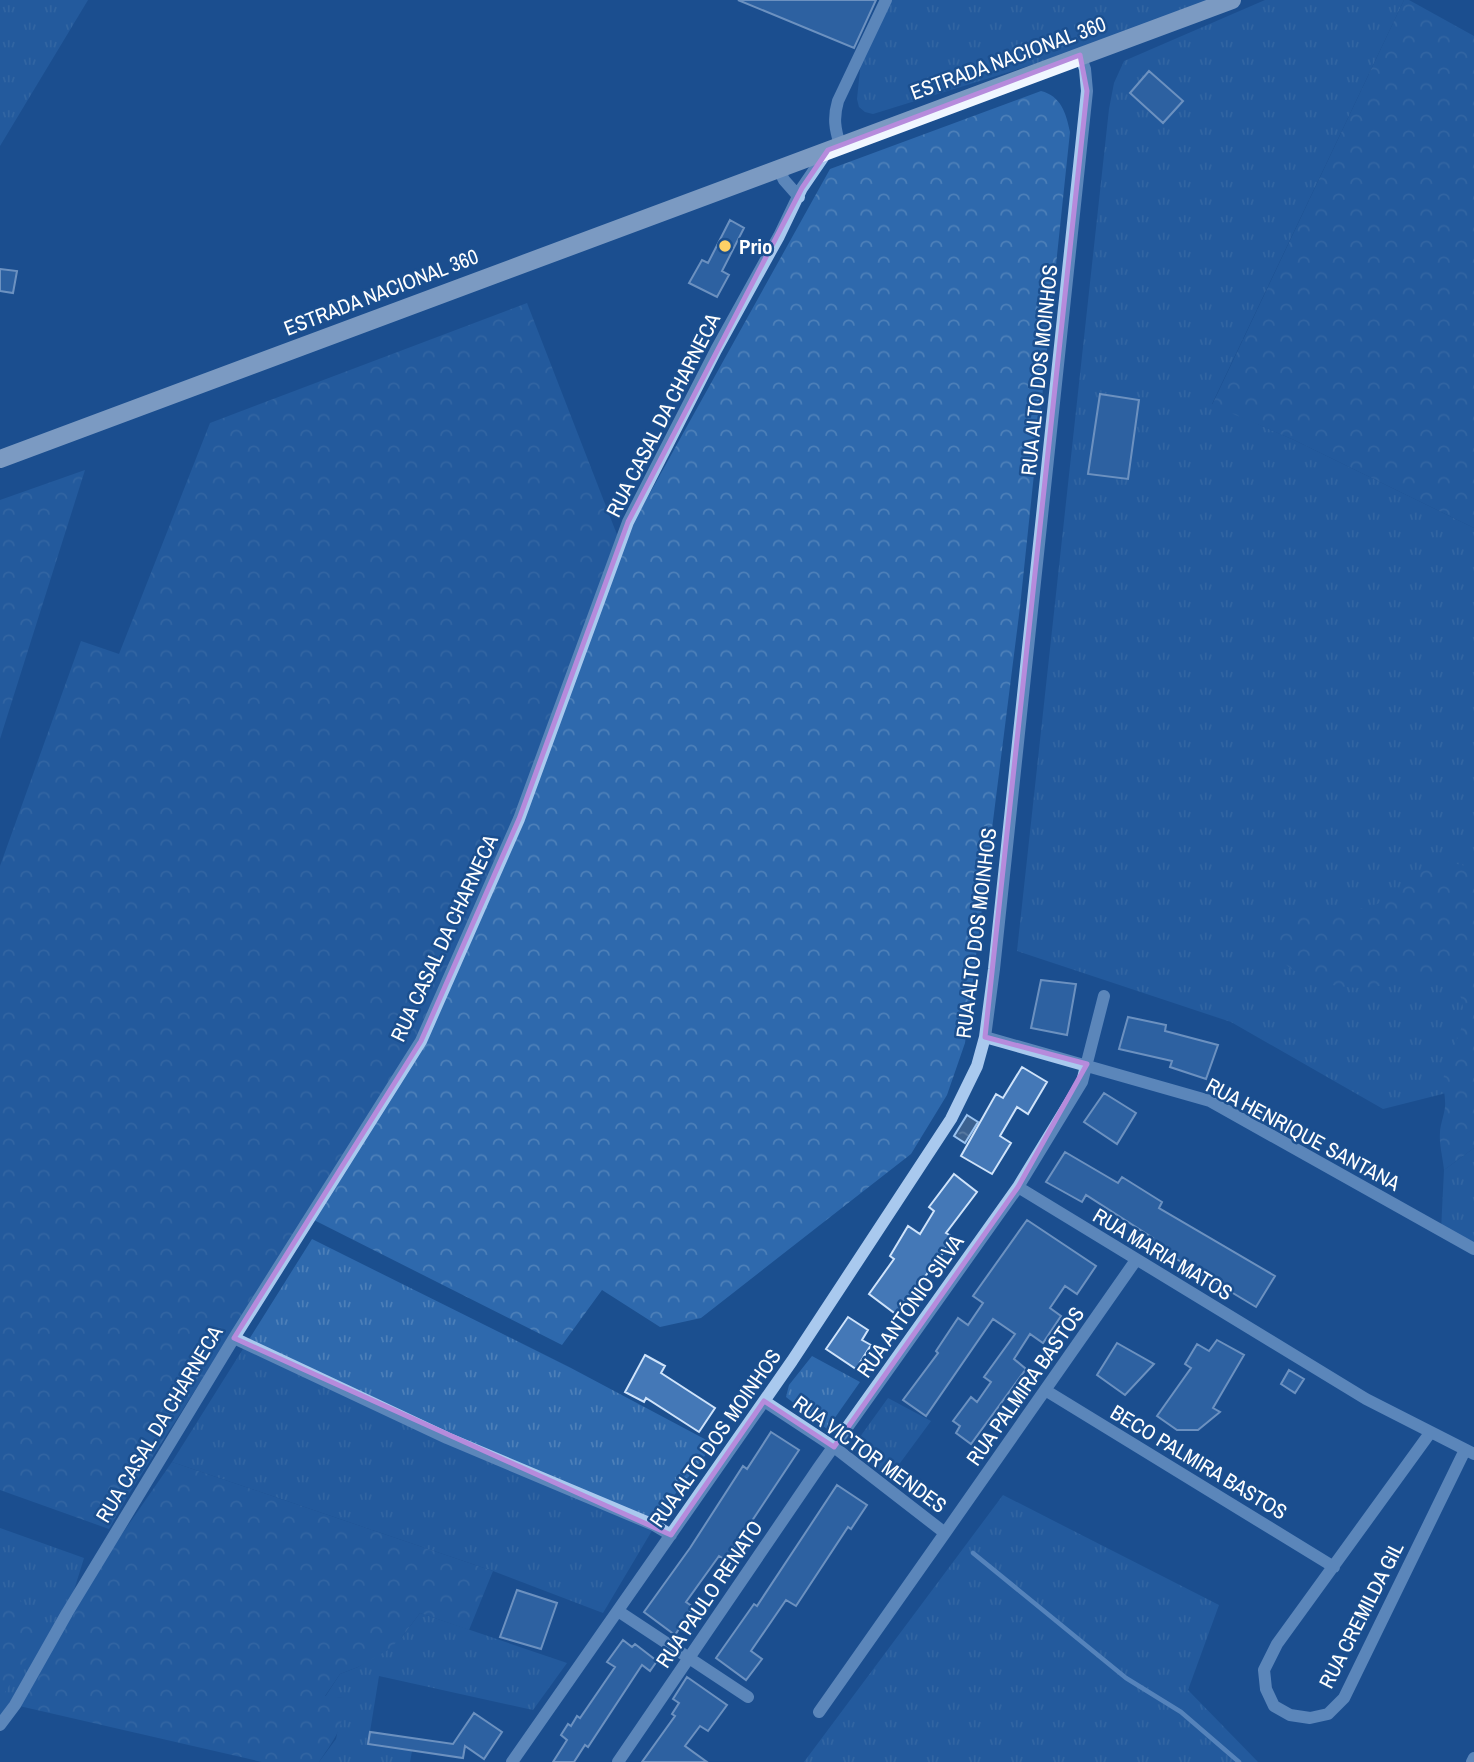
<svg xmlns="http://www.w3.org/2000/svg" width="1474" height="1762" font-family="'Archivo Narrow',sans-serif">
  <defs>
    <pattern id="grass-tufts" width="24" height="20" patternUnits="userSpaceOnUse" patternTransform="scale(1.75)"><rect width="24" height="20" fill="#2e69ad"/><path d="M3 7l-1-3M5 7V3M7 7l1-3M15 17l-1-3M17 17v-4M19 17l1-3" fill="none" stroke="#4d80b9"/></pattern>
    <pattern id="forest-crowns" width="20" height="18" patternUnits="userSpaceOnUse" patternTransform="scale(1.75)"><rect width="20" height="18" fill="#2e69ad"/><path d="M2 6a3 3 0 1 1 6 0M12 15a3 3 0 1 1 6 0" fill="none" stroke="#4d80b9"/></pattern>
    <pattern id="water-ripples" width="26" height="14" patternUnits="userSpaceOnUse" patternTransform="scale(1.75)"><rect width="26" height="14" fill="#3c6290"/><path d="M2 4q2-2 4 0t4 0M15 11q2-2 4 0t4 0" fill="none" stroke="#597aa1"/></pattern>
  </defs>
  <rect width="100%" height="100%" fill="#1b4f8f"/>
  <path fill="url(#grass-tufts)" d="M0,0H88L0,146Z
    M886,0H1210L1093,46L873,114L865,112L859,107L857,99L862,51Z
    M1265,0H1404L1212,404L1294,440L1474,528V1086L1383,1109L1231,1022L1017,951L1109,109L1114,83L1124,61Z
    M1474,1148V1247L1441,1231L1444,1170Z
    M312,1239L571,1368L714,1444L669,1502L603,1613L493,1571L172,1462Z
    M812,1356L860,1382L827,1429L786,1397L789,1385Z
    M888,1398L931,1421L889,1478L852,1448Z
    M1003,1495L1219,1605L1188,1690L1258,1762H804Z
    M0,1528L84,1558L67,1613L0,1725Z
    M420,1613L567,1663L533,1710L379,1676L368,1744L412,1751L410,1762H319L336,1739L344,1698L325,1697L340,1674L358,1667L402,1637Z"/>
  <path fill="url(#forest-crowns)" d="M1404,0H1409L1474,36V528L1294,440L1212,405Z
    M1041,91C1061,96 1066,113 1070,132L1020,607L965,1043L947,1095L911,1154L701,1318L660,1327L602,1290L562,1345L306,1216L127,1497L109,1529L0,1490V866L81,641L119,654L210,423L527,303L621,545L830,169Z
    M85,470L0,739V500Z
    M1445,861L1474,868V1148L1444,1170C1443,1158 1439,1145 1440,1133C1440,1125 1444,1116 1445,1107C1446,1097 1442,1086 1444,1075C1450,1042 1474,1027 1458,990C1439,956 1393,988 1365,988C1343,988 1311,983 1293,970C1284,964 1278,956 1271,947C1273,926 1274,918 1294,908L1325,917L1375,905L1390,898L1428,865Z
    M172,1462L493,1571L469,1630L420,1613L402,1637L388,1650L358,1667L340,1674L325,1696L345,1698C342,1731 337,1735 319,1762H262L15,1705L67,1613Z
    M9,1588L46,1628L0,1700V1590Z"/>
  <path fill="url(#water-ripples)" stroke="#9cc4f0" stroke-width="2" d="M967,1115L978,1122L965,1143L954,1136Z"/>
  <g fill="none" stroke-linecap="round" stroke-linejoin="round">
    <path stroke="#9cc4f0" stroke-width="4.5" d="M973,1553L1126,1678L1181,1712L1239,1762"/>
  </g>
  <path fill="#4478b7" stroke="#cfe3fa" stroke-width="2" d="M738,0H876L854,48Z
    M1149,71L1183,101L1163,123L1130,93Z
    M730,220L744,228L722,271L729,275L717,297L689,283L702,260L708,263Z
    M0,269L17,271L13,293L0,291Z
    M1100,394L1139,400L1128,479L1088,474Z
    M1041,980L1076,984L1067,1035L1031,1028Z
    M1128,1017L1166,1025L1165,1031L1218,1045L1206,1079L1170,1067L1172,1061L1119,1049Z
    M1022,1067L1047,1082L1028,1114L1017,1107L1000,1136L1011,1143L992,1174L961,1156L996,1094L1003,1098Z
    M1104,1093L1136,1113L1117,1144L1084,1122Z
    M1065,1152L1118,1183L1122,1177L1162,1202L1159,1208L1275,1276L1256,1307L1150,1243L1153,1238L1086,1195L1082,1202L1046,1182Z
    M954,1174L977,1192L946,1233L953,1237L933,1268L932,1267L897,1315L869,1294L894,1259L890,1256L908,1226L920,1234L934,1211L929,1207Z
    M1027,1220L1096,1266L1077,1294L1065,1286L1050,1308L1061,1316L1043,1343L1030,1334L1014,1359L1026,1369L971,1444L956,1433L960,1426L953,1421L971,1397L977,1402L991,1382L984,1377L1015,1334L993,1319L926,1416L903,1400L938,1353L936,1351L958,1318L968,1325L983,1303L973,1296Z
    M848,1317L868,1330L862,1340L871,1345L856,1369L826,1349Z
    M1217,1340L1244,1355L1213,1408L1220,1412L1198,1430H1177L1157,1416L1191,1368L1185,1364L1197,1344L1209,1351Z
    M1117,1343L1154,1364L1125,1395L1097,1375Z
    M645,1355L665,1366L661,1373L715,1408L699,1432L646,1398L644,1402L625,1392Z
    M1289,1370L1304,1379L1295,1393L1281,1384Z
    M771,1432L799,1450L726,1560L719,1556L686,1602L693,1607L675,1635L644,1612L690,1548L743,1466L747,1469Z
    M837,1485L867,1505L851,1529L848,1527L796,1606L786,1600L751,1651L762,1659L746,1680L716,1658L754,1604L757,1606Z
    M517,1590L557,1603L541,1649L500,1637Z
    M623,1640L632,1647L635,1644L657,1661L650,1671L642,1665L588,1747L585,1745L574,1762H553L567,1740L561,1735L568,1724L571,1726L577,1716L580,1718L615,1667L607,1662Z
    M687,1677L727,1705L708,1731L700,1726L685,1746L707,1762H642L675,1716L672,1714L679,1703L673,1699Z
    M474,1713L502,1732L484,1759L465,1746L463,1758L368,1744L370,1732L453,1744Z"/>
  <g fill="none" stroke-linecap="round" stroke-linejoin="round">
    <path stroke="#a9c9ee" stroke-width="12" d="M840,145C835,129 833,118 838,101L886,0
      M778,168L784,180L799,197
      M1104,996L1082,1082L1018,1187L1366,1399L1474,1454
      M985,1037L1210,1101L1474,1249
      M234,1338L447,1438L654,1525L671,1535
      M1045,1390L1334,1567
      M764,1401L834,1447L945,1533L819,1712
      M1430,1433L1277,1644L1264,1670L1266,1689L1274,1706L1290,1715L1310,1718L1328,1714L1344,1698L1465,1450
      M945,1533L1136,1260
      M618,1611L748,1697
      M0,1725L15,1705L67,1613L234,1338L421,1041L519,819L628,522L716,350L779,236L802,188L828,150
      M512,1762L792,1361L951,1119L977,1066L985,1037L994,969L1087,91L1085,69L1080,55
      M618,1762L819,1467L1018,1187
      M1472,1762L1474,1758"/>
    <path stroke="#f0f6ff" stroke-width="18" d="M0,459L1232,0"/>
  </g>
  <path d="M0 0H1474V1762H0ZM1080,55L1087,91L985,1037L1087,1064L1018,1187L834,1447L764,1401L671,1535L234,1338L421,1041L519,819L628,522L802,188L828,150Z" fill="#1b4f8f" fill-opacity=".55" fill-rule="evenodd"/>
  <path fill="none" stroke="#b68bdc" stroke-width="5" stroke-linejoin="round" d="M1080,55L1087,91L985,1037L1087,1064L1018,1187L834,1447L764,1401L671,1535L234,1338L421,1041L519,819L628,522L802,188L828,150Z"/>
  <circle fill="#ffd166" stroke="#1b4f8f" stroke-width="2.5" cx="725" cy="246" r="7"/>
  <g text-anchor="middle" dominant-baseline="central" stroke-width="5" stroke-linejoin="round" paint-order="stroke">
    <g font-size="21" fill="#fff" stroke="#1b4f8f">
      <text transform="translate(1008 58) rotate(-20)">ESTRADA NACIONAL 360</text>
      <text transform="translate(381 292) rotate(-21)">ESTRADA NACIONAL 360</text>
      <text transform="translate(1039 370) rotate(-84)">RUA ALTO DOS MOINHOS</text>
      <text transform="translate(663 415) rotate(-63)">RUA CASAL DA CHARNECA</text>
      <text transform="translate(976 933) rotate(-83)">RUA ALTO DOS MOINHOS</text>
      <text transform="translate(444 938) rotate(-65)">RUA CASAL DA CHARNECA</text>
      <text transform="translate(1303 1134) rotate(28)">RUA HENRIQUE SANTANA</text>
      <text transform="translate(1163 1254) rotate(31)">RUA MARIA MATOS</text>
      <text transform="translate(910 1306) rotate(-55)">RUA ANTÓNIO SILVA</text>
      <text transform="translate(1025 1386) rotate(-55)">RUA PALMIRA BASTOS</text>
      <text transform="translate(159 1424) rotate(-59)">RUA CASAL DA CHARNECA</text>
      <text transform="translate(715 1438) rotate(-55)">RUA ALTO DOS MOINHOS</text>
      <text transform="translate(870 1454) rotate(36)">RUA VICTOR MENDES</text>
      <text transform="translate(1199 1462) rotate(31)">BECO PALMIRA BASTOS</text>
      <text transform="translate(709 1594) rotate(-56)">RUA PAULO RENATO</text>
      <text transform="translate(1361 1615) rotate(-63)">RUA CREMILDA GIL</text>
    </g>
    <g font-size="21" font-weight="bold" fill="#fff" stroke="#1b4f8f" text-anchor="start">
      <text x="739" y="246">Prio</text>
    </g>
  </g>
</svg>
